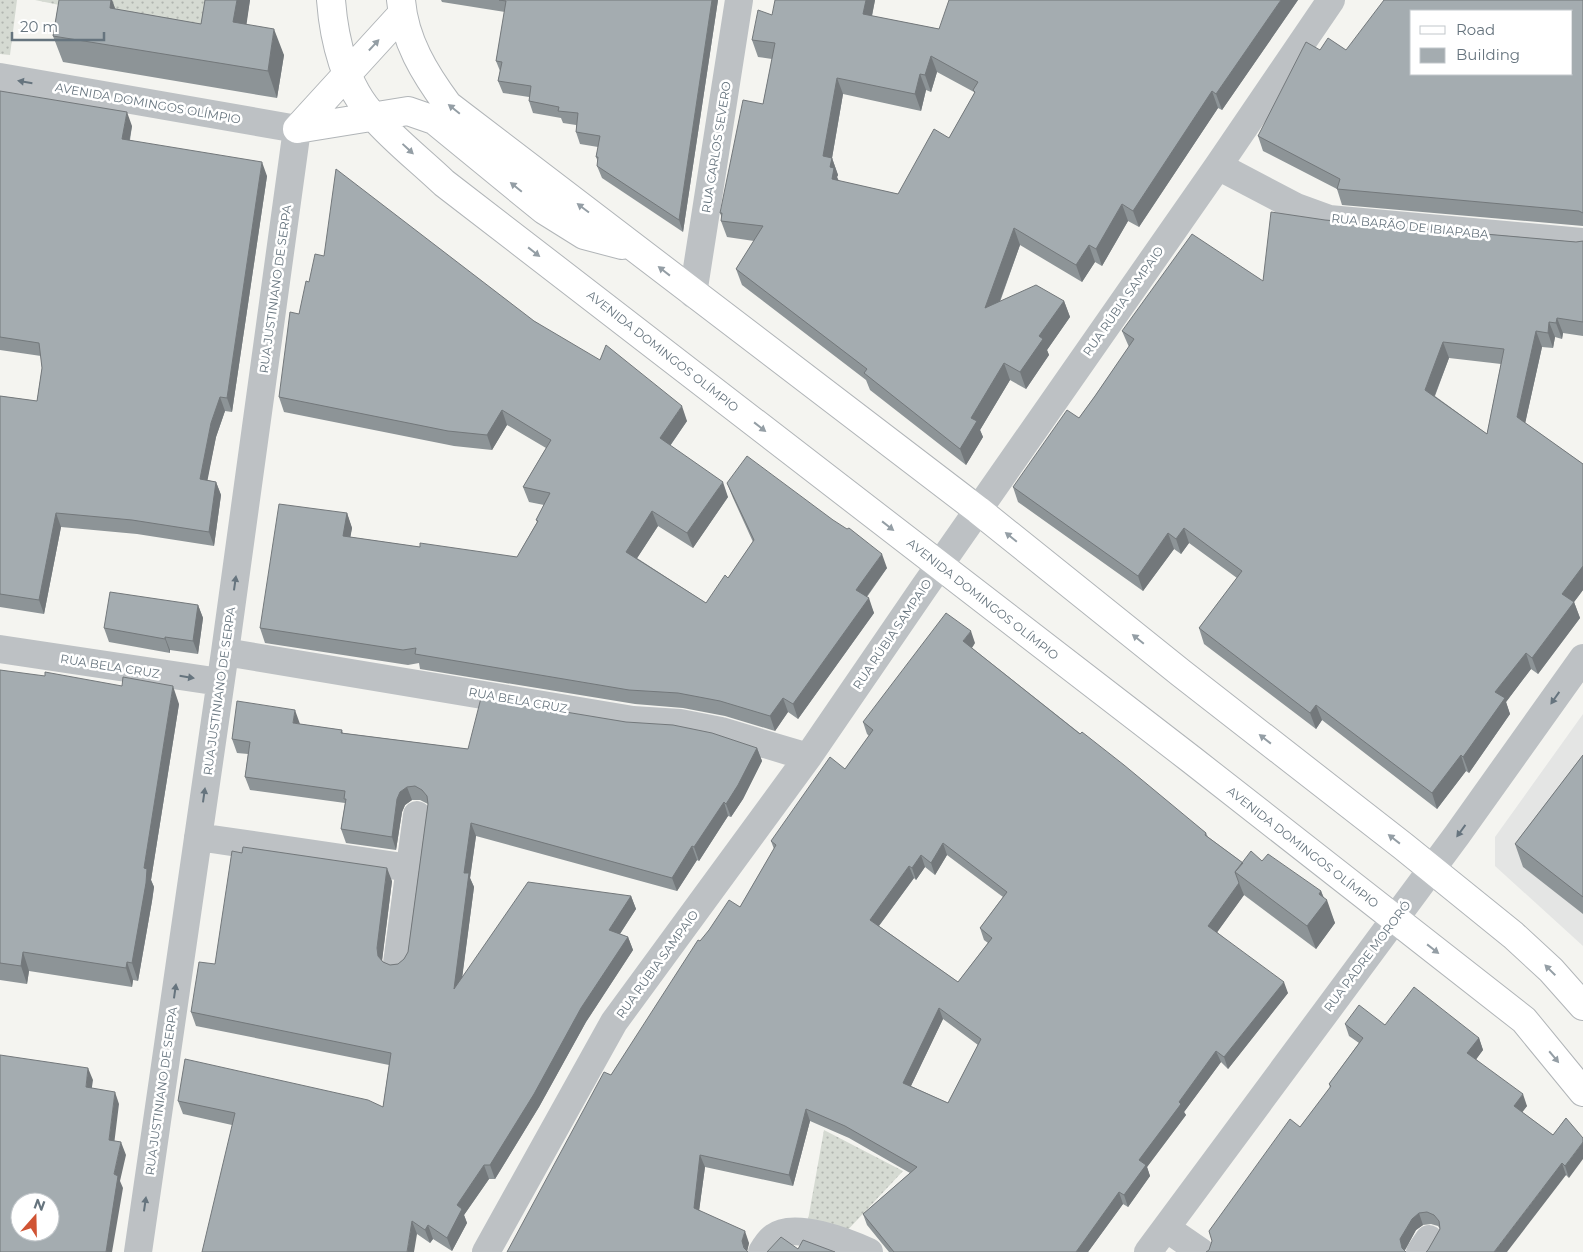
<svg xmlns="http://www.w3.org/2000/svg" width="1583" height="1252" font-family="Montserrat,sans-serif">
  <defs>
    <pattern id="grass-dots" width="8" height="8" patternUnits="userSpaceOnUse" patternTransform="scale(1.25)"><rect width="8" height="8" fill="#d5dad2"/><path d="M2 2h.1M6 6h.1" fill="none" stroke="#b1b5b0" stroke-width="1.8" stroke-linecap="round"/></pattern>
  </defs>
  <rect width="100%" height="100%" fill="#f4f4f0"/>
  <path fill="#e4e5e4" d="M1583,714V946L1495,866V837Z"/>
  <path fill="url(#grass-dots)" d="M0,0H17L10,55L0,54Z
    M35,0H215L210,36Z
    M824,1130L903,1171L843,1235L808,1220Z"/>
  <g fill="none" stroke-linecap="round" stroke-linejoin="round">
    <defs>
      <path id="major" d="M331,0C334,40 345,87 374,117C395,141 421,161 444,183L1192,760L1524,1020L1583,1092
        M401,0C404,40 425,74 448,105L978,510L1181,673L1403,846L1513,935L1551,970L1583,1006
        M297,129L408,111L434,120L544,210L584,235L622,245
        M297,129L402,14"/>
    </defs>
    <use href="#major" stroke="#b1b5b8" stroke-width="30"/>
    <path stroke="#bdc1c4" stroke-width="28" d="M0,77L297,129L225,652L138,1252
      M1218,166L1296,207L1329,219L1583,242
      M693,294L739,0
      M0,649L220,682
      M225,652L633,720L680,723L721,731L808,757
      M198,837L410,868
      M397,963L417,815
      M1166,1228L1201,1252
      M486,1252L614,1022L808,757L923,589L1218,166L1331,0
      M762,1252C765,1247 769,1240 774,1237C794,1221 849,1243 869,1252
      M1148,1252L1457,835L1583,658
      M1420,1252L1429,1239"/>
    <use href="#major" stroke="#fff" stroke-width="28"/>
  </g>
  <path fill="#8d9497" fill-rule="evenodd" d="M59,0H112L115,9L201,24L205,0H250L246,24L284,55L277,98L63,62L53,36Z
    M441,0H718L683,232L602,178L597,166L598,162L596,157L598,147L580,144L576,132V125L563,123L561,118L533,113L529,101V97L503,93L498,81L500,71L496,61L505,12L442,2Z
    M875,0L872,16L939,29L1298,0L1222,110L1218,108L1139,227L1128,221L1102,266L1095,262L1082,282L1020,245L1000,302L1064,301L1070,317L1047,350L1049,355L1026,389L1010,380L980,430L983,437L966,465L870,390L866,380L742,285L736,269L754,241L727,237L721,221L722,218L720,213L763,104L772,59L758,57L752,40L772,15ZM937,72L974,92V94L949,138L898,194L839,181L837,177L838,175L832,158L843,94L921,111L926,90L931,92Z
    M1583,0V226L1342,205L1337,189L1263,151L1258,136L1320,50H1346Z
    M0,91L132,126L130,140L267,176L232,412L225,411L216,437L207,480L216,482L221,495L214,546L137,534L61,527L44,614L0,607V396L37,401L42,368L41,356L0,350Z
    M1325,220L1576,242L1583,241V336L1563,333L1562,339L1555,337L1553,348L1542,347L1525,423L1583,464V590L1574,602L1580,618L1538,674L1531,669L1506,702L1510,714L1469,773L1466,771L1437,809L1322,720L1316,729L1204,644L1199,628L1237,578L1189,543L1181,554L1174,549L1143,591L1018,502L1013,487L1079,418L1095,396L1129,347L1122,331L1263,281ZM1449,358L1501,364L1487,434L1435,396Z
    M309,282L534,321L687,421L670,446L728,497L693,548L658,526L637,558L706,603L728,578L753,542L733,498L727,483L887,568L867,597L874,613L798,719L788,712L775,731L725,716L683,708L635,704L420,669L419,663L408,665L265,643L260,628L347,513L352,528L350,537L420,547L517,557L537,522L536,520L544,505L529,502L523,487L546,448L507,425L492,450L454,446L284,412L279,397L299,314Z
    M198,605L203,618L198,654L170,650V653L109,642L104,628Z
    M975,643L972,648L1206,833L1208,837L1243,863L1262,861L1321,891L1335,923L1316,949L1244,895L1217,932L1288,993L1228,1069L1221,1062L1184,1112L1186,1115L1147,1167L1150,1176L1128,1207L1123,1204L1088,1252H889L867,1225L863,1214L910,1173L849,1138L810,1121L793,1186L705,1167L699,1210L749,1243L747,1251L507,1252L611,1075L700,941L740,907L774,849L771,841L845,769L869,736L867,734L863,722ZM947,855L1003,897L980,928L984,940L988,943L958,982L879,926L914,878L916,880L925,867L935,875ZM943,1019L978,1045L948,1103L911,1086Z
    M0,670L179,704L151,880L154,887L152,901L138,981L133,980L132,987L29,971L27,984L0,980Z
    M300,724L342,730L343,733L468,749L757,748L762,761L743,799L731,817L728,816L699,861L697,860L677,891L476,836L470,878L474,887L462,977L631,896L636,909L620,934L628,937L633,950L586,1022L539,1107L495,1179H489L464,1215L467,1223L452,1251L433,1239L430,1243L417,1234L232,1125L183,1114L178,1101L383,1107L389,1065L196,1026L191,1012L215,964L392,881L382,960L383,962L390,965L398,964L404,959L408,952L428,804L420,800H412L405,805L402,812L396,850L346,843L341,829L345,803L250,790L245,777L248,754L237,753L232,739Z
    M1583,755V914L1523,867L1515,844Z
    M1345,1024L1385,1025L1479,1038L1483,1050L1476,1059L1527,1106L1522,1112L1553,1135L1566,1118L1569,1178L1566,1175L1428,1250L1440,1229L1438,1226L1431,1224L1423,1225L1416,1230L1405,1250H1209L1300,1127L1330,1088L1329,1084L1359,1043L1349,1036Z"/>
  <path fill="#73787b" d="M111,0H112L121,24L110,8Z
    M237,0H250L243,49L233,22Z
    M712,0H718L683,232L679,220Z
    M866,0H875L869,30L863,14Z
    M1281,0H1298L1222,110L1216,94Z
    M274,29L284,55L277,98L268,71Z
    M931,56L937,72L931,92L925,75Z
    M920,74L926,90L921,111L915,94Z
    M837,78L843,94L832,158L838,175L837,177L840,185L832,179L823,156Z
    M1212,91L1218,108L1139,227L1133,211Z
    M127,112L132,126L127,153L122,139Z
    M262,162L267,176L232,412L227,398Z
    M1122,204L1128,221L1102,266L1096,249Z
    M1014,228L1020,245L991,325L985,308Z
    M1089,245L1095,262L1082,282L1076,265Z
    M1064,301L1070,317L1047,350L1049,355L1026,389L1020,372L1039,336Z
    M1557,318L1563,333L1562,339L1556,323Z
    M1549,322L1555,337L1553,348L1548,333Z
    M1536,331L1542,347L1523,433L1517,417Z
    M1443,342L1449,358L1431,405L1425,390Z
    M1004,363L1010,380L980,430L983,437L966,465L960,449L971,418Z
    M220,397L225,411L216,437L205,493L200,479L211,423Z
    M682,406L687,421L665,453L660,438Z
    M502,410L507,425L492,450L487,435Z
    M216,482L221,495L214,546L209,532Z
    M723,482L728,497L693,548L687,533Z
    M652,511L658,526L632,566L626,552Z
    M56,513L61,527L44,614L39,600Z
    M347,513L352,528L348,551L343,536Z
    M1184,528L1189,543L1181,554L1176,539Z
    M1168,533L1174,549L1143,591L1138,576Z
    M882,554L887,568L861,604L856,590Z
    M1583,566V590L1568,610L1562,594Z
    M869,598L874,613L798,719L793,704Z
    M1574,602L1580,618L1538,674L1532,658Z
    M198,605L203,618L198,654L193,641Z
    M971,631L975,643L968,653L963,641Z
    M165,637L170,650V653L165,639Z
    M1526,653L1531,669L1506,702L1510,714L1469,773L1463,757L1495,692Z
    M173,686L179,704L151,880L154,887L152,901L138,981L132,963L144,868Z
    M783,698L788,712L775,731L770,716Z
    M1316,705L1322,720L1316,729L1310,713Z
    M295,710L300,724L293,723Z
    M757,748L762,761L743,799L731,817L726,804Z
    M1461,755L1466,771L1437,809L1432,793Z
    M407,787L412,800L405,805L402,812L396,850L392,837L397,799L400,792Z
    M724,802L728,816L699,861L694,847Z
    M471,823L476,836L470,878L474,887L459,1002L454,989L464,873Z
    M943,843L947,855L935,875L931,863Z
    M692,846L697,860L677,891L672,878Z
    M921,855L925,867L916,880L912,868Z
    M909,866L914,878L875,931L870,920Z
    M387,868L392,881L382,961L378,956L377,948Z
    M1239,883L1244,895L1213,938L1208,926Z
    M1321,891L1325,902L1327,900L1335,923L1316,949L1307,926L1319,894Z
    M631,896L636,909L614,943L609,930Z
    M628,937L633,950L586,1022L539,1107L495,1179L490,1165L581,1008Z
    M23,952L29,971L27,984L21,966Z
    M127,962L133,980L132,987L126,968Z
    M1284,982L1288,993L1228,1069L1224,1057Z
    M939,1008L943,1019L907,1094L903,1083Z
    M1479,1038L1483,1050L1472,1065L1467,1053Z
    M1216,1051L1221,1062L1184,1112L1186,1115L1147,1167L1150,1176L1128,1207L1124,1195L1139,1160L1179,1102Z
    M88,1068L93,1080L90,1100L86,1087Z
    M115,1092L119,1104L113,1153L109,1140Z
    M1523,1094L1527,1106L1518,1118L1514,1106Z
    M806,1109L810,1121L793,1186L789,1175Z
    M121,1142L126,1155L120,1181L123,1188L112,1252H106L114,1174Z
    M1583,1142V1159L1569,1178L1565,1166Z
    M700,1155L705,1167L698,1219L694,1208Z
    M1562,1163L1566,1175L1507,1252H1494Z
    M484,1165L489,1179L464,1215L467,1223L452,1251L447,1238L457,1205Z
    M1119,1192L1123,1204L1088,1252H1076Z
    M1419,1213L1423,1225L1416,1230L1405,1250L1402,1248L1400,1239L1412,1219Z
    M412,1221L417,1234L414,1252H407Z
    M428,1225L433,1239L430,1243L425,1230Z
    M745,1231L749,1243L747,1252H746L742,1241Z"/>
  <path fill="#a4acb0" stroke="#73787b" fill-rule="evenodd" d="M59,0H111L110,8L201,24L205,0H237L233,22L274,29L268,71L53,36Z
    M499,0H712L679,220L597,166L598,157H596L600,136L576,132L578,113L558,111L559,107L529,101L531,86L498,81L502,62L496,61L506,1Z
    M775,0H866L863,14L939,29L949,0H1281L1216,94L1212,91L1133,211L1122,204L1096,249L1089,245L1076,265L1014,228L985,308L1036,285L1064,301L1039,336L1043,339L1020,372L1004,363L971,418L977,421L960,449L864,373L867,369L736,269L763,226L721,221L722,213H720L743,100L763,104L775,43L752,40L758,10L772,15ZM931,56L978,82L973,90L975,92L949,138L934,129L898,194L832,179L834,168L830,167L832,158L823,156L837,78L915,94L920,74L925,75Z
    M1384,0H1583V213L1579,211L1337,189L1340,179L1258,136L1306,42L1320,50L1328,38L1346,50ZM1412,11H1572V74H1412Z
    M0,91L127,112L122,139L262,162L227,398L220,397L211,423L200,479L216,482L209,532L132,520L56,513L39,600L0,594V396L37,401L42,368L39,343L0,337Z
    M336,169L534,321L600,360L606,345L682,406L660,438L723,482L687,533L652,511L626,552L706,603L725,575L728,578L754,540L727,483L747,456L833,520L847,529L849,528L882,554L856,590L869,598L793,704L783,698L770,716L720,701L678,693L629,690L415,654L416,648L403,650L260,628L279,504L347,513L343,536L420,547V543L517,557L538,521L536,520L550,493L523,487L551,440L502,410L487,435L448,431L279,397L290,312L299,314L306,281L309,282L315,254L324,256Z
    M1271,212L1325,220L1576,242L1583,241V322L1557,318L1556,323L1549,322L1548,333L1536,331L1517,417L1583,464V566L1562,594L1574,602L1532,658L1526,653L1495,692L1505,698L1463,757L1461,755L1432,793L1316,705L1310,713L1199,628L1242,571L1184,528L1176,539L1168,533L1138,576L1013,487L1067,410L1079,418L1095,396L1134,339L1122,331L1192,234L1263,281ZM1443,342L1504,349L1487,434L1425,390Z
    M110,592L198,605L193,641L165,637V639L104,628Z
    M946,613L971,631L963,641L1080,734L1082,732L1124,765L1206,833L1205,835L1243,863L1235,872L1239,883L1208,926L1284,982L1224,1057L1216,1051L1179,1102L1181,1104L1139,1160L1146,1165L1124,1195L1119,1192L1076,1252H894L863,1214L917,1167L845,1126L806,1109L789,1175L700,1155L694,1208L745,1231L742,1241L744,1248L748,1252H507L604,1072L611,1075L698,940L700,941L709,930L729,900L740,907L776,845L771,841L830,757L845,769L873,730L863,722ZM943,843L1007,892L980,928L992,938L958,982L870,920L909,866L912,868L921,855L931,863ZM939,1008L981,1039L948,1103L903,1083Z
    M0,670L45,676V672L122,686L123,677L173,686L144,868L147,869L146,883L132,963L127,962L126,968L23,952L21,966L0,963Z
    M481,698L626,722L673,725L712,733L757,748L738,785L726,804L724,802L694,847L692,846L672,878L471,823L464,873H469L454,989L528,882L631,896L609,930L628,937L581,1008L534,1094L490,1165H484L457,1205L462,1209L447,1238L428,1225L425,1230L412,1221L407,1252H202L235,1113L178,1101L185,1059L368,1100L383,1107L391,1053L191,1012L199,962L215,964L232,851L242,853L243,847L387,868L377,948L378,956L383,962L390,965L398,964L404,959L408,952L428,804L427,796L422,790L415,786L407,787L400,792L397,799L392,837L341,829L346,799H344L345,791L245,777L250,742L232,739L237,701L295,710L293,723L342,730L341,733L468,749Z
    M1583,755V897L1515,844Z
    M1251,851L1262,861L1268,854L1321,891L1319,894L1327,900L1307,926L1235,872Z
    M1414,987L1479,1038L1467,1053L1523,1094L1514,1106L1553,1135L1566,1118L1583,1138V1142L1565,1166L1562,1163L1494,1252H1426L1428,1250L1440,1229L1439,1221L1434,1215L1427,1212L1419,1213L1412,1219L1400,1239L1402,1248L1406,1252H1206L1209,1250L1212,1241L1209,1231L1290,1119L1300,1127L1331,1086L1329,1084L1363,1038L1345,1024L1359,1005L1385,1025Z
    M0,1055L88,1068L86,1087L115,1092L109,1140L121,1142L114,1174L118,1176L106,1252H0ZM20,1202H50V1232H20Z
    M781,1237L798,1249L803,1240L835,1252H767Z"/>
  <defs><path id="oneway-solid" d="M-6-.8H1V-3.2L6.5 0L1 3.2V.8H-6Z" transform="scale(1.25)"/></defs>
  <g fill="#949ea5">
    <use href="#oneway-solid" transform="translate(374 45) rotate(-47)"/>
    <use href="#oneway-solid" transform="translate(454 109) rotate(-141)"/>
    <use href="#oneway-solid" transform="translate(408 149) rotate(43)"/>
    <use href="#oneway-solid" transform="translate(516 187) rotate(-141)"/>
    <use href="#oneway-solid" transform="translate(583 208) rotate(-143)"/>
    <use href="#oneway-solid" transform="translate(534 252) rotate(38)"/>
    <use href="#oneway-solid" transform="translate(664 271) rotate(-142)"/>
    <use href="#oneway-solid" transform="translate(760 427) rotate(38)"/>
    <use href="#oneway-solid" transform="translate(888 526) rotate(38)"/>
    <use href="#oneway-solid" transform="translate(1011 537) rotate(-141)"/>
    <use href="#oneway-solid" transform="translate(1138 639) rotate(-141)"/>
    <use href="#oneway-solid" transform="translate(1265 739) rotate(-142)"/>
    <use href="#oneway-solid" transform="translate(1394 839) rotate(-142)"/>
    <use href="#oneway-solid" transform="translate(1433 949) rotate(38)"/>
    <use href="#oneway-solid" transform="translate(1550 970) rotate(-135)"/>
    <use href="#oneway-solid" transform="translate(1554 1057) rotate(50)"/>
  </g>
  <g fill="#66747e">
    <use href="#oneway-solid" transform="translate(25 82) rotate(-170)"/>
    <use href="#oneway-solid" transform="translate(235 583) rotate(-82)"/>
    <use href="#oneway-solid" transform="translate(187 677) rotate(9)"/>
    <use href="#oneway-solid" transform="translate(1555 698) rotate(125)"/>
    <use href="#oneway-solid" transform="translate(204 795) rotate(-82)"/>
    <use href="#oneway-solid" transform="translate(1461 831) rotate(126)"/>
    <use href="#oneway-solid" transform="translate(175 991) rotate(-82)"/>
    <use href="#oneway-solid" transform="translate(145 1204) rotate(-82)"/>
  </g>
  <g text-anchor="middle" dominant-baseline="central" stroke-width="5" stroke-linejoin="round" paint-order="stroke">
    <g font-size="12" fill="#66747e" stroke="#fff">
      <text transform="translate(148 103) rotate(10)">AVENIDA DOMINGOS OLÍMPIO</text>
      <text transform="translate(716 147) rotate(-81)">RUA CARLOS SEVERO</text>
      <text transform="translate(1410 226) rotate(6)">RUA BARÃO DE IBIAPABA</text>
      <text transform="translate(275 289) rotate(-82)">RUA JUSTINIANO DE SERPA</text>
      <text transform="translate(1123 301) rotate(-55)">RUA RÚBIA SAMPAIO</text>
      <text transform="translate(663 351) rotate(38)">AVENIDA DOMINGOS OLÍMPIO</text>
      <text transform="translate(983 599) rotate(38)">AVENIDA DOMINGOS OLÍMPIO</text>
      <text transform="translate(892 634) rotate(-56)">RUA RÚBIA SAMPAIO</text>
      <text transform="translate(110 666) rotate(9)">RUA BELA CRUZ</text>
      <text transform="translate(219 691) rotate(-82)">RUA JUSTINIANO DE SERPA</text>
      <text transform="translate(518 700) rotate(10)">RUA BELA CRUZ</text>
      <text transform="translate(1303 847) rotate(38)">AVENIDA DOMINGOS OLÍMPIO</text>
      <text transform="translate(1367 956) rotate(-53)">RUA PADRE MORORÓ</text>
      <text transform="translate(657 964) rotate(-54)">RUA RÚBIA SAMPAIO</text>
      <text transform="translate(161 1091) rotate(-82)">RUA JUSTINIANO DE SERPA</text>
    </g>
  </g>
  <rect x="1410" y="10" width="162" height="65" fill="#ffffff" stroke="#c2c7cb"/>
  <rect x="1420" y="26" width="25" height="8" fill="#ffffff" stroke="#c2c7cb"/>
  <text x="1456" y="35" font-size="15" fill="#66747e">Road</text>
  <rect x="1420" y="48" width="25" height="15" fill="#a4acb0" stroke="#c2c7cb"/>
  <text x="1456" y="60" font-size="15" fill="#66747e">Building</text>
  <g transform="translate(35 1217) rotate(20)"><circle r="24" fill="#ffffff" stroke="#c2c7cb"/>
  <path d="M0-4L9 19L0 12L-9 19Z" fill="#d05434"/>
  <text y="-8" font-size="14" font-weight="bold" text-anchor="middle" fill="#66747e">N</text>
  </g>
  <path d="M12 32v8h92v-8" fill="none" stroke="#66747e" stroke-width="2.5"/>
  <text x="20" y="32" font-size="15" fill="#66747e" stroke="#ffffff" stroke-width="4" paint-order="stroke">20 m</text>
</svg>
